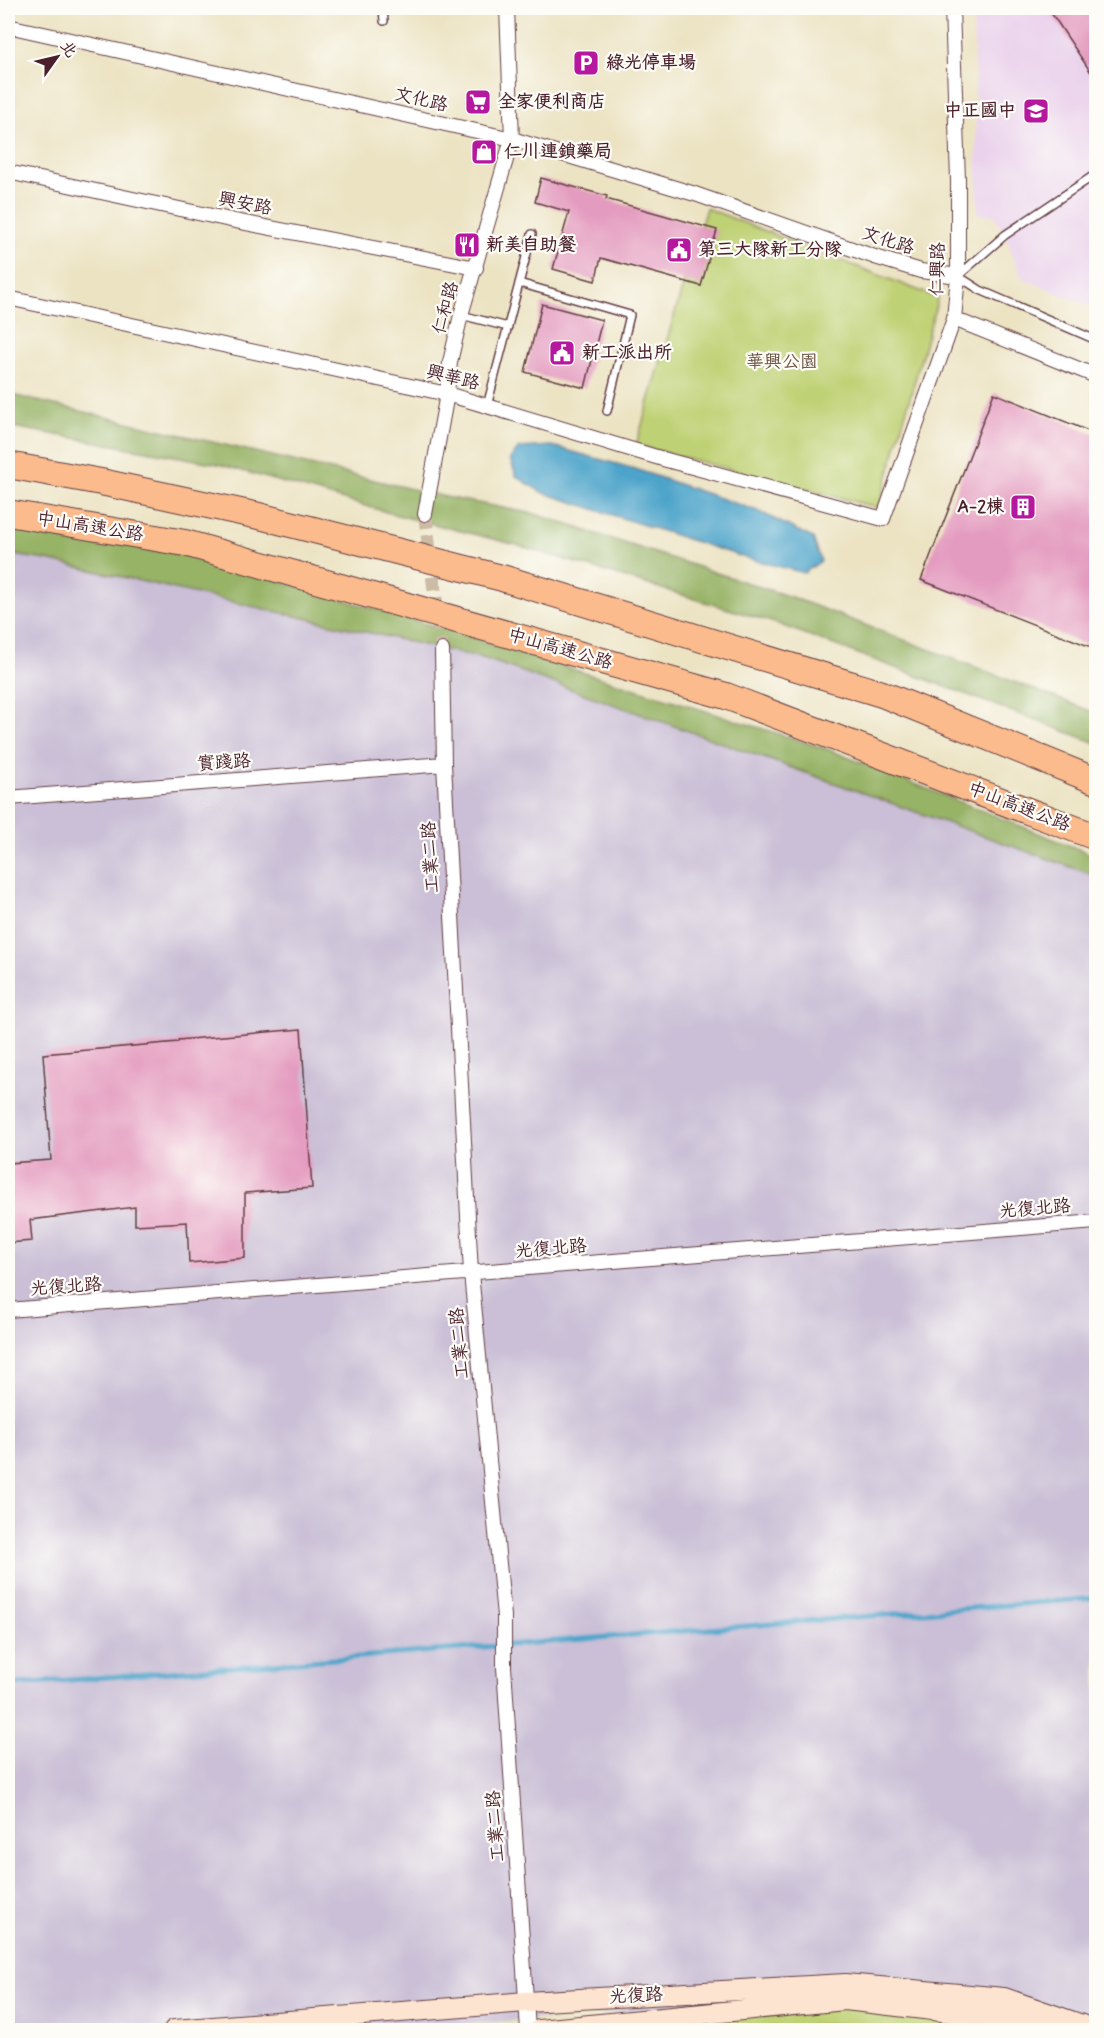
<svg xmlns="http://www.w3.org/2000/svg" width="1104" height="2038" font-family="Mynerve,'LXGW WenKai TC',sans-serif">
  <rect width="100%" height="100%" fill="#fdfcf7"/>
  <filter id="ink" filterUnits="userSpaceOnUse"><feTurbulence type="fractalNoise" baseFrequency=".0167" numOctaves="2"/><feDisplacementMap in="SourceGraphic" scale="12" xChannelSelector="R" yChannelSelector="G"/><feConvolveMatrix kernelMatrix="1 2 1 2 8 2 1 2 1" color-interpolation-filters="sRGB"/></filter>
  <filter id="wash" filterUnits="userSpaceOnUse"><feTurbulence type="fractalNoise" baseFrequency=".008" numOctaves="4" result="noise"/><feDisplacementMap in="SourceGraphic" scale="24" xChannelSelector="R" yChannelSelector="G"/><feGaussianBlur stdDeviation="1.35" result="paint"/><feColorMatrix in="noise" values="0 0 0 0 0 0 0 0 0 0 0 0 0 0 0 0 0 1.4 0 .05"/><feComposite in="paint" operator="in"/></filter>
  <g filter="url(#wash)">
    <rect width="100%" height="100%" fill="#ece3c3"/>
    <path fill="#ead1ec" d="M973,8H1096V309L1022,278L1005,235L994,215L978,214Z"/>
    <path fill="#cabfd6" d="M8,551L486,659L1096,870V2030H1069L1013,2013L841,1994L398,2030H8Z"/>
    <path fill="#bfd174" stroke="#847850" stroke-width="1.5" d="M706,208L938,298L879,508L636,445Z
      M844,2002L1032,2030H874L834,2024L764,2030H578Z"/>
    <path fill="#97b366" stroke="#706948" stroke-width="1.5" d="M8,394L446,497L535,514L794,598L1096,713V743L778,624L517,545L397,515L218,464L8,426Z
      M8,525L184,553L461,634L827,749L1096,856V876L486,659L47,560L8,554Z"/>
    <path fill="#4da4ca" stroke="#4c627a" stroke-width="1.5" d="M552,446L635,469L758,511L813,538L821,561L804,573L746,558L541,492L516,476L510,459L519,448Z"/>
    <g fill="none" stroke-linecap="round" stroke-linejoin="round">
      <path stroke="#4da4ca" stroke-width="5" d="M8,1685L1096,1598"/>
    </g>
    <g id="blocks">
      <path fill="#e49bc0" d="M1048,8H1096V80Z
        M541,178L607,196L606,199L717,230L701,286L601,258L595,281L553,269L569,212L535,202Z
        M542,304L602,320L585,388L525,372Z
        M994,393L1096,434V649L921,580Z
        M301,1029L312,1188L245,1193V1258L189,1263L187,1222L135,1225V1207L30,1220L32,1241L8,1243V1163L51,1160L43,1054L178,1042V1040Z"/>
    </g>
  </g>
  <g filter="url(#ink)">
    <use href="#blocks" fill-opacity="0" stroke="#623c42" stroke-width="1.5"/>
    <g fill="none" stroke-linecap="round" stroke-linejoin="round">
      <path stroke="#ccbca5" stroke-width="14" stroke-dasharray="14 7" stroke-linecap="butt" d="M425,514L442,650"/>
      <defs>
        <path id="lane" d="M383,8L384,21
          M1096,174L1005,235L958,276L980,290L1096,340
          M519,283L630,315L607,411
          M461,315L508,327
          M487,406L532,234"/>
        <path id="street" d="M8,26L512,139L695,194L875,257L921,271L958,276
          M8,172L235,221L476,268
          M8,298L447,394L663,459L883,519L954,319L958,276V180L952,8
          M954,319L1096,376
          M425,514L447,394L450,362L461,315L512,139L507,8
          M442,650L444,764L471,1273L504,1616V1667L528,2030
          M8,798L444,764
          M8,1310L1096,1222"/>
        <path id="secondary" d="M174,2030L526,2002L845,1984L1004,1998L1082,2025L1092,2030
          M539,2030L845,2000L1003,2018L1043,2030"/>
        <path id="highway" d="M8,465L101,482L259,516L502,578L882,694L1096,781
          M8,513L185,543L726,696L1096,837"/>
      </defs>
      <use href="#lane" stroke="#623c42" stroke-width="10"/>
      <use href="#street" stroke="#623c42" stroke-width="16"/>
      <use href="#secondary" stroke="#623c42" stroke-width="22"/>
      <use href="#highway" stroke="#623c42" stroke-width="28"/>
      <use href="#lane" stroke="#fff" stroke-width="7"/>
      <use href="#street" stroke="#fff" stroke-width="14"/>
      <use href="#secondary" stroke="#fde4d1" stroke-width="20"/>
      <use href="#highway" stroke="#fbbb8c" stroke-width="26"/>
    </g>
  </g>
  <defs>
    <symbol id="parking-square" viewBox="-11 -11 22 22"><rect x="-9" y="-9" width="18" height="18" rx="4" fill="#b5179e" stroke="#fdfcf7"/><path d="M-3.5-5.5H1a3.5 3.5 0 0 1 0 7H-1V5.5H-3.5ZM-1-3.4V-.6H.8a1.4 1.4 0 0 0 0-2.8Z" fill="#fff"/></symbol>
    <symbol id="supermarket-square" viewBox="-11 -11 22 22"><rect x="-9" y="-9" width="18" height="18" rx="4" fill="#b5179e" stroke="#fdfcf7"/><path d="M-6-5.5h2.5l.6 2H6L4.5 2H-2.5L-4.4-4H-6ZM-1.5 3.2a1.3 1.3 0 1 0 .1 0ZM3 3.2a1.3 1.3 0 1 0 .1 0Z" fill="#fff"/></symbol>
    <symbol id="school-square" viewBox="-11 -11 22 22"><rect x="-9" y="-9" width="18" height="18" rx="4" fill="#b5179e" stroke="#fdfcf7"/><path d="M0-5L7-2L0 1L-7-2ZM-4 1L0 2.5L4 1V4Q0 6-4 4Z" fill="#fff"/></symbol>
    <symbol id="shop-square" viewBox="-11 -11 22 22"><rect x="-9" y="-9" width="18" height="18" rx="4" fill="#b5179e" stroke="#fdfcf7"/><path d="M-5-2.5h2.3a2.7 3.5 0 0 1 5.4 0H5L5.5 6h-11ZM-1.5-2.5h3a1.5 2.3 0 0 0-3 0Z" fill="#fff"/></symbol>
    <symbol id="restaurant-square" viewBox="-11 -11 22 22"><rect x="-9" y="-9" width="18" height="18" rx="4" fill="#b5179e" stroke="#fdfcf7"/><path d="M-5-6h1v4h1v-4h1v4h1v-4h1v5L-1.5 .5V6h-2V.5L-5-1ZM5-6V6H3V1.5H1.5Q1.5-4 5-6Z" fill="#fff"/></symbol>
    <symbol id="civic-square" viewBox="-11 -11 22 22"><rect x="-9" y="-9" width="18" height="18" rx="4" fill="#b5179e" stroke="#fdfcf7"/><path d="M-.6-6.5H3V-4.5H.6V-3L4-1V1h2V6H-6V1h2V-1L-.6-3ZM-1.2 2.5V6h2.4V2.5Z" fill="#fff"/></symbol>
    <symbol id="building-square" viewBox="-11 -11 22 22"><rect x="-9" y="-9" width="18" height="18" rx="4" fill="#b5179e" stroke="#fdfcf7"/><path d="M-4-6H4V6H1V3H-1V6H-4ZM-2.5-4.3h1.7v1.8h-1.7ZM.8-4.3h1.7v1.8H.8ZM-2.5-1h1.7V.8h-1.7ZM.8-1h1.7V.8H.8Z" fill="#fff"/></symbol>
  </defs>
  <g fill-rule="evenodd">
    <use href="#parking-square" x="571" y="48" width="30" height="30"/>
    <use href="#supermarket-square" x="463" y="87" width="30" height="30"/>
    <use href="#school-square" x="1021" y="96" width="30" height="30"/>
    <use href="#shop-square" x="469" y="137" width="30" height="30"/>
    <use href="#restaurant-square" x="452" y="230" width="30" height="30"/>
    <use href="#civic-square" x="664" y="235" width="30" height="30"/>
    <use href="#civic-square" x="547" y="338" width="30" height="30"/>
    <use href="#building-square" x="1008" y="492" width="30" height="30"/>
  </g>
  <g text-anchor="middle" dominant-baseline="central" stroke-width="4.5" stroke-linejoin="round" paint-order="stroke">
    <g font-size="18" font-weight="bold" fill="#4a1f2b" stroke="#fdfcf7" text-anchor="start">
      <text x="606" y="63">綠光停車場</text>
      <text x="498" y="102">全家便利商店</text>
      <text x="1016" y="111" text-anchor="end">中正國中</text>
      <text x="504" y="152">仁川連鎖藥局</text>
      <text x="486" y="245">新美自助餐</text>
      <text x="698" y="250">第三大隊新工分隊</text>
      <text x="582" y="353">新工派出所</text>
      <text x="1004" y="507" text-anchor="end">A-2棟</text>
    </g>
    <g font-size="18" fill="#4a1f2b" stroke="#fdfcf7">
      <text transform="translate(421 100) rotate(13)">文化路</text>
      <text transform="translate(245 204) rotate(11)">興安路</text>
      <text transform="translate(888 241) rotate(18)">文化路</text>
      <text transform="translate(938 269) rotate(-88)">仁興路</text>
      <text transform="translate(446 308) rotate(-75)">仁和路</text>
      <text transform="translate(453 378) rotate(14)">興華路</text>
      <text transform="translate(90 527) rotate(9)">中山高速公路</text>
      <text transform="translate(560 649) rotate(16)">中山高速公路</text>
      <text transform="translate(224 763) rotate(-4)">實踐路</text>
      <text transform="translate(1019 807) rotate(21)">中山高速公路</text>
      <text transform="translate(431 857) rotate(-93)">工業二路</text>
      <text transform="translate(1035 1209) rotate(-5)">光復北路</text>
      <text transform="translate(551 1249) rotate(-5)">光復北路</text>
      <text transform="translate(66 1287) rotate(-4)">光復北路</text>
      <text transform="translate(460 1343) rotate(-95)">工業二路</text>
      <text transform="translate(496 1826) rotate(-94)">工業二路</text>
      <text transform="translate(636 1996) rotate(-3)">光復路</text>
    </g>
    <g font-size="18" fill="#6d5441" stroke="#fdfcf7">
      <text x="782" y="362">華興公園</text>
    </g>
  </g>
  <rect width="1104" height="2038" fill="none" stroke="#fdfcf7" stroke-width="30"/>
  <g transform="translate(57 57) rotate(56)" stroke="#fdfcf7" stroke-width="4.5" paint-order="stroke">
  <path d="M0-4.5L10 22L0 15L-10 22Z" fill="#4a1f2b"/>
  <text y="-9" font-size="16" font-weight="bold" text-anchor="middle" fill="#4a1f2b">北</text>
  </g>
</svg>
